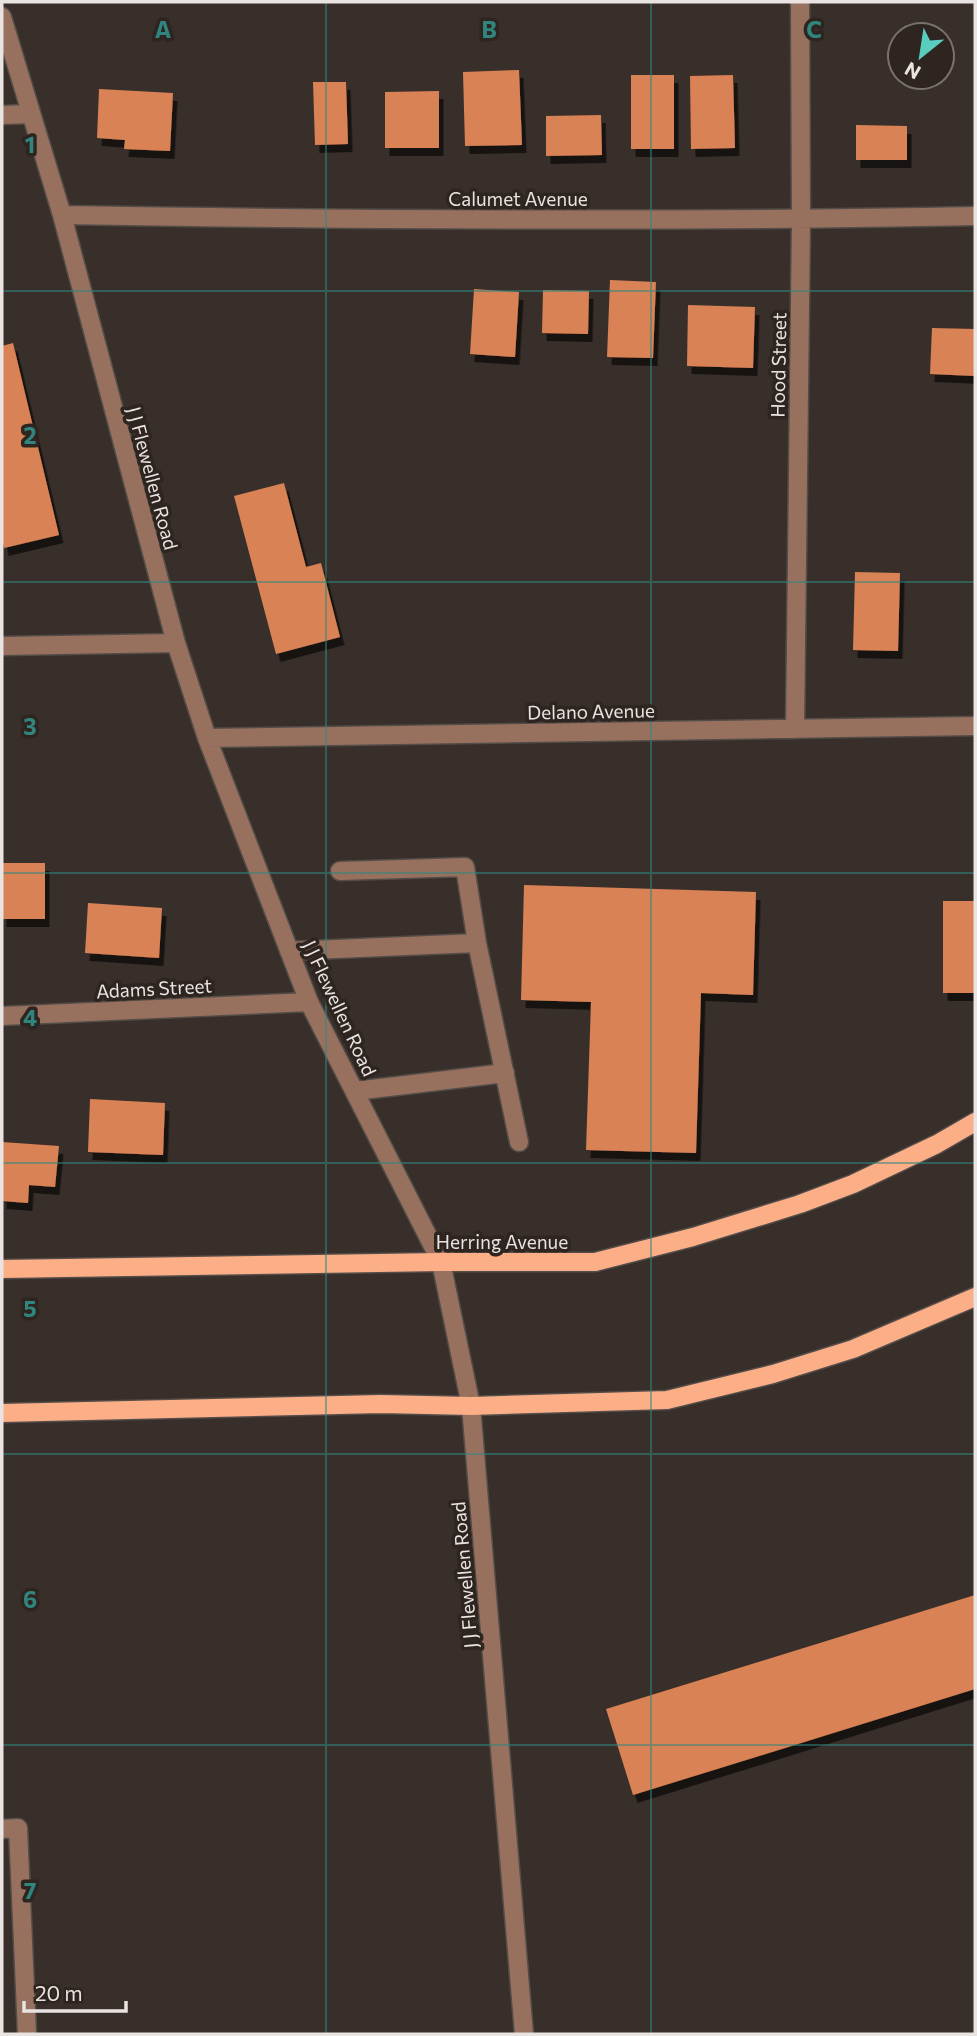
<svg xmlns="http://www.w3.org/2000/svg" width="977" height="2036" font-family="Commissioner,sans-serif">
  <defs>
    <filter id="shadow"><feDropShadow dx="4.5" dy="8" stdDeviation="0" flood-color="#0009"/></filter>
  </defs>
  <rect width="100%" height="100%" fill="#382f2b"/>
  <path fill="#d98254" filter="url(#shadow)" d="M519,70L522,145L465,146L463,72Z
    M631,75H674V149H631Z
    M733,75L735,148L691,149L690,76Z
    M313,82H346L348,144L315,145Z
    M99,89L173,93L170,151L124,149L125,140L97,138Z
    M439,91V148H385V92Z
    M601,115L602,155L546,156V116Z
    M856,125L907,126V160H856Z
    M610,280L656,282L653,358L607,357Z
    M474,289L519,292L515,357L470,354Z
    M543,290L589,291L588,334L542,333Z
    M688,305L755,307L753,368L687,366Z
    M932,328L975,329V376L930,374Z
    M13,343L59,535L4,548L2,538V346Z
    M284,483L306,567L321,563L340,637L276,654L234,496Z
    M855,572L900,573L898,651L853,650Z
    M2,863H45V919H2Z
    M524,885L756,892L753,995L701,993L696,1153L586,1150L591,1002L521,1000Z
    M943,901H975V993H943Z
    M88,903L162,908L159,958L85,953Z
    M90,1099L165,1103L163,1155L88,1152Z
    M2,1142L59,1146L55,1187L29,1185L28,1203L2,1201Z
    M975,1595V1689L633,1795L606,1709Z"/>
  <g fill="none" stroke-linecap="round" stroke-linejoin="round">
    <defs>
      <path id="minor" d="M2,17L62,215L176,643L207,738L309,1002L441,1262L471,1406L524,2034
        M2,115L30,114
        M62,215C366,220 671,222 975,216
        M2,646L176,643
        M795,729L801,220L800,2
        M207,738L975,726
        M340,871L465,867L477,943L519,1142
        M289,951L477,943
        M2,1016L309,1002
        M355,1091L505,1073
        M2,1829L18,1828L27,2034"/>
      <path id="major" d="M2,1269L441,1262H595L693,1237L800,1204L853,1184L937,1144L975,1122
        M2,1413L381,1404L471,1406L667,1400L773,1374L853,1349L975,1297"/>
    </defs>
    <use href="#minor" stroke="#544c48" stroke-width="21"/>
    <use href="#major" stroke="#544c48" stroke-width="21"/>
    <use href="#minor" stroke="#97715e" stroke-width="18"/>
    <use href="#major" stroke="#fcae87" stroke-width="18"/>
  </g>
  <path fill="none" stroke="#30867f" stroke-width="2" stroke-opacity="0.55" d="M326,2V2034M651,2V2034M2,291H975M2,582H975M2,873H975M2,1163H975M2,1454H975M2,1745H975"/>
  <g text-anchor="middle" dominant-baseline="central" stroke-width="7" stroke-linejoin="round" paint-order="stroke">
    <g font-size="19" fill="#e9e3e1" stroke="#2e2521">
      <text x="518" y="198">Calumet Avenue</text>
      <text transform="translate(778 365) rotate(-89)">Hood Street</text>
      <text transform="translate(153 478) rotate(75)">J J Flewellen Road</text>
      <text transform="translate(591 711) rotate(-1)">Delano Avenue</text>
      <text transform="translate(154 988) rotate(-3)">Adams Street</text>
      <text transform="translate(340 1008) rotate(65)">J J Flewellen Road</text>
      <text x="502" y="1241">Herring Avenue</text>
      <text transform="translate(464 1575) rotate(-95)">J J Flewellen Road</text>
    </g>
  </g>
  <g font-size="23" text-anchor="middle" font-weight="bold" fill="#30867f" stroke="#2e2521" stroke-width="7" stroke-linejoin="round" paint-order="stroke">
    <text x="163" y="38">A</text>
    <text x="489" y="38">B</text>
    <text x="814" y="38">C</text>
    <text x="30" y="153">1</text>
    <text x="30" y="444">2</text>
    <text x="30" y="735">3</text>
    <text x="30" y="1026">4</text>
    <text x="30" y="1317">5</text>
    <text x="30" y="1608">6</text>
    <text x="30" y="1899">7</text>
  </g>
  <rect width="977" height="2036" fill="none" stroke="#e9e3e1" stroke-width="7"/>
  <g transform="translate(921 56) rotate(210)"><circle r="33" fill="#2e2521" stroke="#79716e" stroke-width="2"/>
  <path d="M0-5L12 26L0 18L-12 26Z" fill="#59cebf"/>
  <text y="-10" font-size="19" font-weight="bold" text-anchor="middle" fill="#e9e3e1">N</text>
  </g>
  <path d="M24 2001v10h102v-10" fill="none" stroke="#e9e3e1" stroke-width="3.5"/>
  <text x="35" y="2001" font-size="21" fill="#e9e3e1" stroke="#2e2521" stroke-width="5" paint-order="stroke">20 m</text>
</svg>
